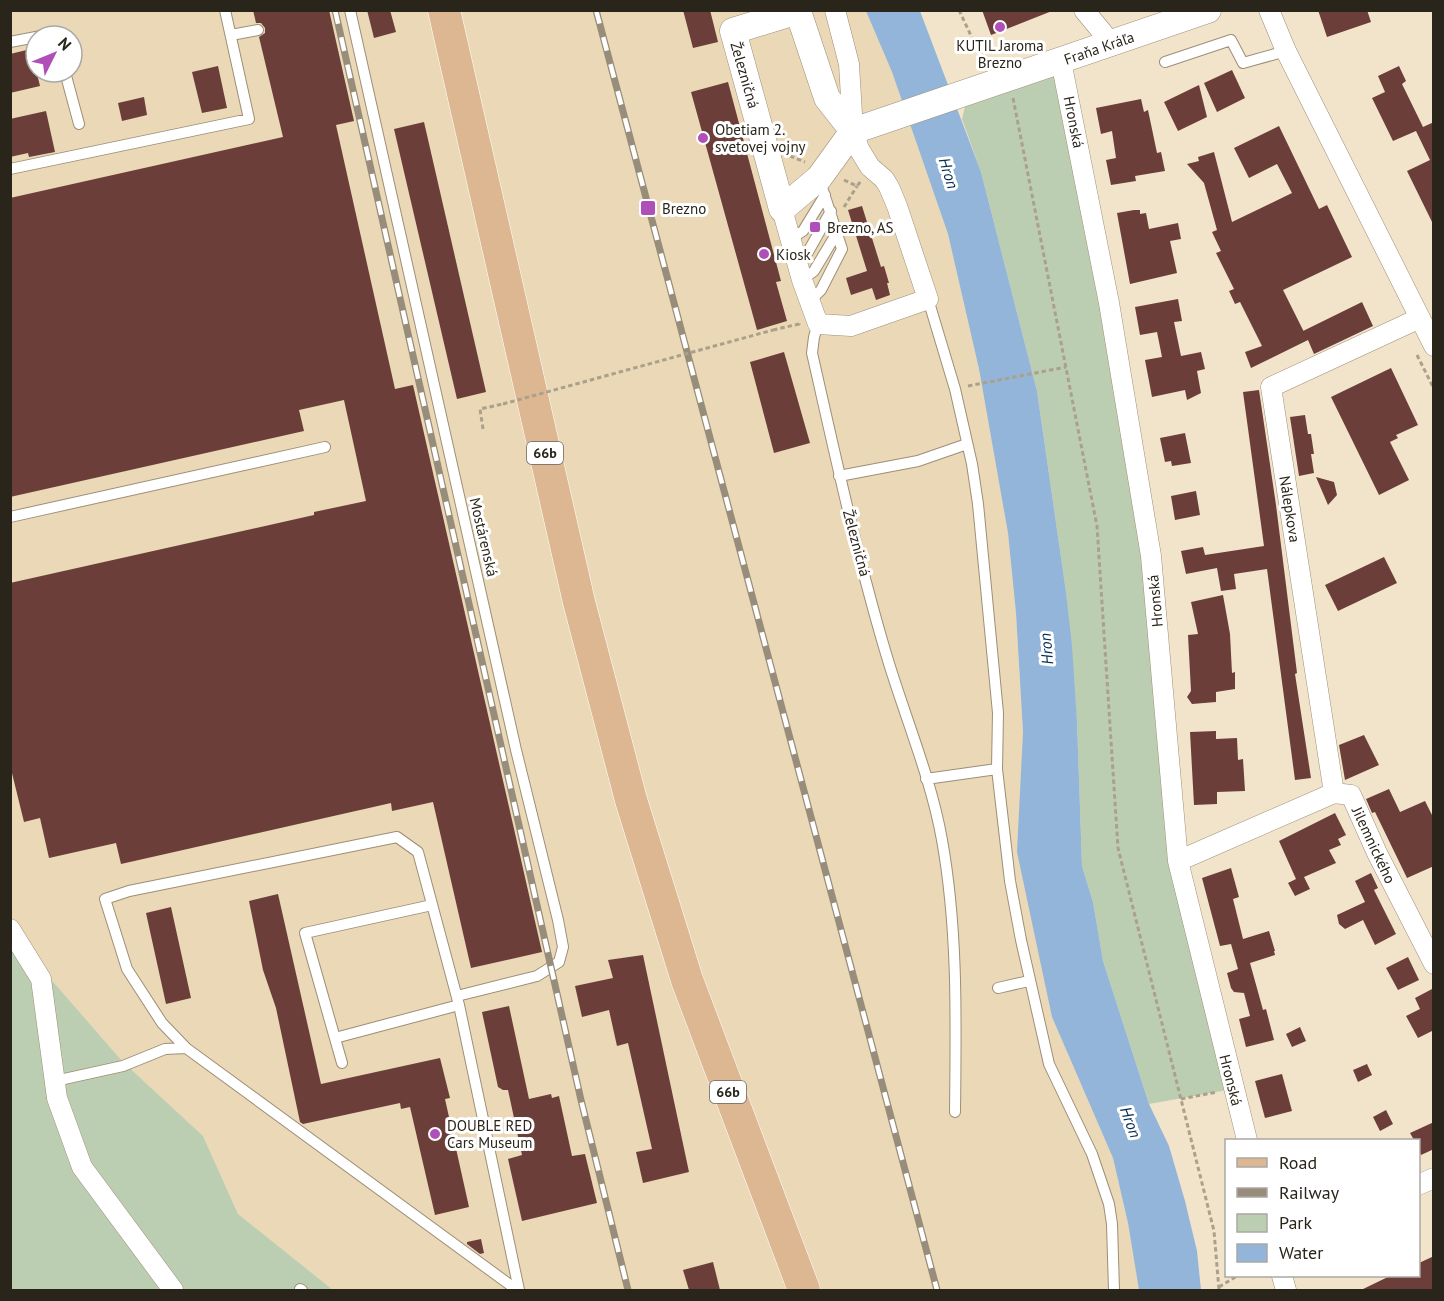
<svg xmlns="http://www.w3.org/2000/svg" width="1444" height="1301" font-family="'PT Sans',sans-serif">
  <rect width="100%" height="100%" fill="#f2e4ca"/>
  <path fill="#ead8b7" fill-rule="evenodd" d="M11,11H866L892,72L948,234L979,369L1008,533L1016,613L1023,732L1052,1017L1113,1158L1128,1223L1139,1290H333L238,1214L203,1136L122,1061L15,938L11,936ZM36,36H72V72H36Z"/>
  <path fill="#bcceb2" d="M1061,61L1151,556L1178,861L1233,1089L1149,1104L1103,961L1093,902L1082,866L1077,721L1066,592L1037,391L981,172L962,119L969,90Z
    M10,936L15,938L122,1061L203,1136L238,1214L333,1290H11Z"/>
  <path fill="#93b5d9" d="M866,11H920L981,172L1037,391L1066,592L1072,646L1077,721L1082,866L1093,902L1103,961L1149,1104L1169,1146L1185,1201L1197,1251L1201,1290H1139L1128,1223L1113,1158L1052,1017L1017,852L1023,732L1016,613L1008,533L979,369L948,234L892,72Z"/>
  <path fill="#6b3e39" d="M253,10H329L354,121L336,125L395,389L413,385L542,952L471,968L433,802L392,811L391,803L121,864L116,843L49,858L40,818L24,822L10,765V583L314,515V512L366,501L344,400L299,410L304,431L10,497V198L283,137L259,37L265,33V28L261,23H256Z
    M367,10H390L396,32L374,38Z
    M683,10H710L718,42L693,48Z
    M982,10H1052V11L991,35Z
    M1318,10H1367L1371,22L1327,37Z
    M31,49L40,86L10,93V54Z
    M218,66L227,108L202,113L192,72Z
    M1399,66L1406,81L1402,84L1423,127L1434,122V226L1407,171L1430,160L1416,131L1393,141L1372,98L1385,92L1378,76Z
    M1232,70L1245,98L1217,112L1204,83Z
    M728,82L781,281L776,282L787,321L757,330L691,92Z
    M1199,85L1207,117L1178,131L1164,102Z
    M144,97L147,115L122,121L118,103Z
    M1141,99L1144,112L1148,110L1157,153L1161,152L1165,171L1135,176L1136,181L1111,185L1106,160L1116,158L1112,131L1101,134L1096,108Z
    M46,111L55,152L29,157L28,153L10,157V119Z
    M424,122L486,392L457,399L394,129Z
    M1279,126L1319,209L1327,205L1352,257L1283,290L1305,334L1303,331L1362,302L1373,326L1314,354L1308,340L1251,368L1245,352L1262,346L1240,302L1235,304L1229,291L1234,289L1216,253L1221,251L1212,232L1217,230L1204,183L1187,164L1199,161L1198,157L1214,152L1232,222L1292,193L1277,164L1249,178L1234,148Z
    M862,206L881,267L884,266L889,283H887L890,295L876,300L872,288L851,295L846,278L867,271L848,210Z
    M1134,210H1140V214L1146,213L1149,229L1178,223L1181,239L1170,241L1177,273L1130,284L1117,213Z
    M1178,299L1182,321L1174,322L1181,356L1201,352L1205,369L1197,371L1201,393L1187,400L1185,390L1152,397L1145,360L1162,357L1157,332L1140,335L1135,307Z
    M784,352L810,443L774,453L750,362Z
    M1391,368L1418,425L1396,435L1398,438L1390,442L1409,480L1379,495L1331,397Z
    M1259,390L1276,505L1297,673L1295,674L1311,778L1295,780L1267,569L1234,574L1236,589L1221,591L1217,568L1186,574L1181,551L1203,547L1205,555L1264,546L1243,392Z
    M1305,415L1308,434H1311L1314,454H1311L1314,473L1299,476L1290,417Z
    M1185,433L1191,463L1172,466L1171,461L1165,462L1160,438Z
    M1316,477L1334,482L1337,495L1328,505Z
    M1196,491L1200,515L1175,520L1171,496Z
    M1384,557L1397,583L1338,611L1325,585Z
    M1223,595L1230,634L1232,673L1235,672V689L1216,692V702L1192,704L1187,697L1191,691L1188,635L1198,634L1191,602Z
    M1216,731V739L1237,738L1238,760L1243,759L1245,791L1217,792V804L1194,805L1190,732Z
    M1364,735L1379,765L1345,780L1339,745Z
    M1389,789L1400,812L1425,801L1434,819V866L1407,878L1375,812L1372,813L1366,799Z
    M1335,813L1346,835L1338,839L1341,845L1329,850L1336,863L1304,877L1310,889L1295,896L1288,883L1296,879L1279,841Z
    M1231,868L1239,897L1233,899L1243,939L1269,931L1275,951H1274L1275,955L1250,963L1263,1010L1266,1009L1274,1040L1246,1047L1239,1019L1250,1016L1244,993L1234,992L1231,988L1227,973L1238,969L1231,944L1220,946L1202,878Z
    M1371,873L1378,888L1374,890L1396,934L1375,945L1363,920L1345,929L1339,924L1337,915L1365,902L1355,881Z
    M278,894L321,1084L440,1058L450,1098L445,1099L469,1207L435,1215L410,1107L401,1109L400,1103L303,1124L300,1122L276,1008L263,970L249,901Z
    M171,907L191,998L166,1004L146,913Z
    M643,955L689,1172L643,1183L636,1152L652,1149L628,1043L617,1046L609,1010L582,1017L575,986L613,978L608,960Z
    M1408,957L1419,980L1398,990L1386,968Z
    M1434,988V1034L1432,1031L1418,1038L1406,1016L1420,1009L1415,998Z
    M509,1006L529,1099L551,1094L552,1098L559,1096L572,1156L585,1154L597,1203L522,1221L508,1159L522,1155L508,1090H503L498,1087L482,1012Z
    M1300,1027L1306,1041L1292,1047L1286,1034Z
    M1367,1064L1372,1075L1358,1082L1353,1070Z
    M1282,1074L1292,1111L1265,1118L1255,1081Z
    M1386,1110L1393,1124L1380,1131L1373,1117Z
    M1434,1122V1149L1421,1155L1419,1150V1140H1414L1410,1133Z
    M481,1239L484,1253L480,1254L467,1244V1242Z
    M1434,1256V1290H1361L1392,1275H1419V1263Z
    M713,1262L720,1290H689L683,1270Z"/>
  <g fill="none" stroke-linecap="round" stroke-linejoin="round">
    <defs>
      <path id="service" d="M350,10L516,750L558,920L563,947L559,962L537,976L457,996
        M231,35L258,30
        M39,36L55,33L56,36
        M10,42L36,37
        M1165,62L1231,40L1243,63L1286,51
        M65,72L79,124
        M10,169L249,119L225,10
        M790,239L803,231L825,195
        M796,259L808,252L831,211
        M802,280L814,271L838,231
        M928,299L955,389L972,464L978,504L998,713L997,769L1010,881L1021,940L1049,1064L1092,1154L1109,1204L1112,1224L1114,1290
        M809,302L821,290L842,249L819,178
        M818,324L814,337L812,353C835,454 857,557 887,657C905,717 931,778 942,840C958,929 956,1021 955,1112
        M839,476L918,461L967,444
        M10,517L325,447
        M926,779L997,769
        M998,988L1029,981
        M335,1038L459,1005
        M342,1063L305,933L432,905
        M55,1081L123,1066L165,1049L186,1048
        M300,1289L302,1290
        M517,1290L186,1048L162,1023L127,969L105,899L129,891L397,837L418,852L459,1005L519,1290"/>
      <path id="minor" d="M1084,10L1112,44
        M1269,10L1286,51L1434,346
        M1061,61L1109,303L1151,556L1178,861L1247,1140
        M782,209L802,280L818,324L851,326L928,299L897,206L889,187L884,179L870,167L859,149L853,131L849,64L835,10
        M1334,793L1271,387L1420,318
        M1178,861L1334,793L1351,795L1377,853L1434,964
        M10,929L41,979L57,1098L82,1167L173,1290
        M1418,1185L1434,1178
        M1282,1276L1286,1290"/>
      <path id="tertiary" d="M798,11L827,98L853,131L819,178L782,209L733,31Z
        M853,131L1208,10"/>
      <path id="primary" d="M444,10L579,602L631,800L687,980L804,1290"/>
    </defs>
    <use href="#service" stroke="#9d8f77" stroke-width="12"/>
    <use href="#minor" stroke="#9d8f77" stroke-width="21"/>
    <use href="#tertiary" stroke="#9d8f77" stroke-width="27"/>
    <use href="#primary" stroke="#fff" stroke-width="33"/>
    <path stroke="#aba08c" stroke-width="3" stroke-dasharray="4.5 3" stroke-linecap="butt" d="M959,10L973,40L990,63
      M1013,98L1097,526L1118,848L1214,1231L1219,1290
      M790,156L805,162
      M844,180L857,186L861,181
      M844,207L857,186
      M773,330L799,324L798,322
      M1417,355L1434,389
      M968,386L1066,367
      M483,429L480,409L503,404
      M1181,1099L1217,1092
      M1219,1287L1237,1276"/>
    <use href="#service" stroke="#fff" stroke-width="10"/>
    <use href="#minor" stroke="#fff" stroke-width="20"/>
    <use href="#tertiary" stroke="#fff" stroke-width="26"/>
    <use href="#primary" stroke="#ddb792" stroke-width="32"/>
    <defs>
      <path id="rail" d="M335,10L581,1100L628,1290
        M596,10L937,1290"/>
    </defs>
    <use href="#rail" stroke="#978d7a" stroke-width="7"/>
    <use href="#rail" stroke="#fff" stroke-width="4.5" stroke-dasharray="14" stroke-linecap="butt"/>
    <path stroke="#aba08c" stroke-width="3" stroke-dasharray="4.5 3" stroke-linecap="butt" d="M503,404L773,330"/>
  </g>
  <g fill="#b04fb7" stroke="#fff" stroke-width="2">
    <circle cx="1000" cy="27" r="6"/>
    <circle cx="703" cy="138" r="6"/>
    <rect x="640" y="200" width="16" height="16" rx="3"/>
    <rect x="809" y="221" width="12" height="12" rx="3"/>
    <circle cx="764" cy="254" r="6"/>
    <circle cx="435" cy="1134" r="6"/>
  </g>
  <g text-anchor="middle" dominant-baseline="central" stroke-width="6" stroke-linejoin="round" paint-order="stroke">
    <g fill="#fff" stroke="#6a665f" stroke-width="1.5">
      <rect x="527" y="442" width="36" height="22" rx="4.5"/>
      <rect x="710" y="1081" width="36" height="22" rx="4.5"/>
    </g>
    <g font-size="14" font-weight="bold" fill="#2a251b">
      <text x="545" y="453">66b</text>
      <text x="728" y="1092">66b</text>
    </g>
    <g font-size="15" fill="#2a251b" stroke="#fff" text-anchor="start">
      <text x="1000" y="45" text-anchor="middle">KUTIL Jaroma<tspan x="1000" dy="17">Brezno</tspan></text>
      <text x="715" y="129">Obetiam 2.<tspan x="715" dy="17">svetovej vojny</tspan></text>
      <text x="662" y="208">Brezno</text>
      <text x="827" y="227">Brezno, AS</text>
      <text x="776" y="254">Kiosk</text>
      <text x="447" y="1125">DOUBLE RED<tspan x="447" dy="17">Cars Museum</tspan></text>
    </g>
    <g font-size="15" fill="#2a251b" stroke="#fff">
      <text transform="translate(1099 48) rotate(-19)">Fraňa Kráľa</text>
      <text transform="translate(745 75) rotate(74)">Železničná</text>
      <text transform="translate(1074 122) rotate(79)">Hronská</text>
      <text transform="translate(1290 509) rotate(81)">Nálepkova</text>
      <text transform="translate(484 537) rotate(77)">Mostárenská</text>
      <text transform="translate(857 543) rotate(75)">Železničná</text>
      <text transform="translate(1155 601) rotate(-95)">Hronská</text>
      <text transform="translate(1374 845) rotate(65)">Jilemnického</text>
      <text transform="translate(1231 1080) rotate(76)">Hronská</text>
    </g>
    <g font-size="16" font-style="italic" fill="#062d4f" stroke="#fff">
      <text transform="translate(949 173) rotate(72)">Hron</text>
      <text transform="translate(1046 649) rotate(-95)">Hron</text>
      <text transform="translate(1131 1122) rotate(69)">Hron</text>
    </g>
  </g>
  <rect width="1444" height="1301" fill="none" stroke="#2a251b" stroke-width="24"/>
  <rect x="1225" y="1139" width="195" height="138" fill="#ffffff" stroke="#aaa8a4" stroke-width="1.5"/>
  <rect x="1237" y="1158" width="30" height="9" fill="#ddb792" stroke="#aaa8a4" stroke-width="1.5"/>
  <text x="1279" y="1169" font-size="18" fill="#2a251b">Road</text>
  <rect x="1237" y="1188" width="30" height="9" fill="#978d7a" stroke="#aaa8a4" stroke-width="1.5"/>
  <text x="1279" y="1199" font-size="18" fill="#2a251b">Railway</text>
  <rect x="1237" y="1214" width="30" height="18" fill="#bcceb2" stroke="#aaa8a4" stroke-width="1.5"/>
  <text x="1279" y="1229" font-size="18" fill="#2a251b">Park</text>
  <rect x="1237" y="1244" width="30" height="18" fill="#93b5d9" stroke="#aaa8a4" stroke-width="1.5"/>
  <text x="1279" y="1259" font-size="18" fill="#2a251b">Water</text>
  <g transform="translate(54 54) rotate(47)"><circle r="28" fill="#ffffff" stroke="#aaa8a4" stroke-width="1.5"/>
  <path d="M0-4.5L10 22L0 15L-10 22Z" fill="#b04fb7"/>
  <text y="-9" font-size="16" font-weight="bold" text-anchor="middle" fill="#2a251b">N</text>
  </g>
</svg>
